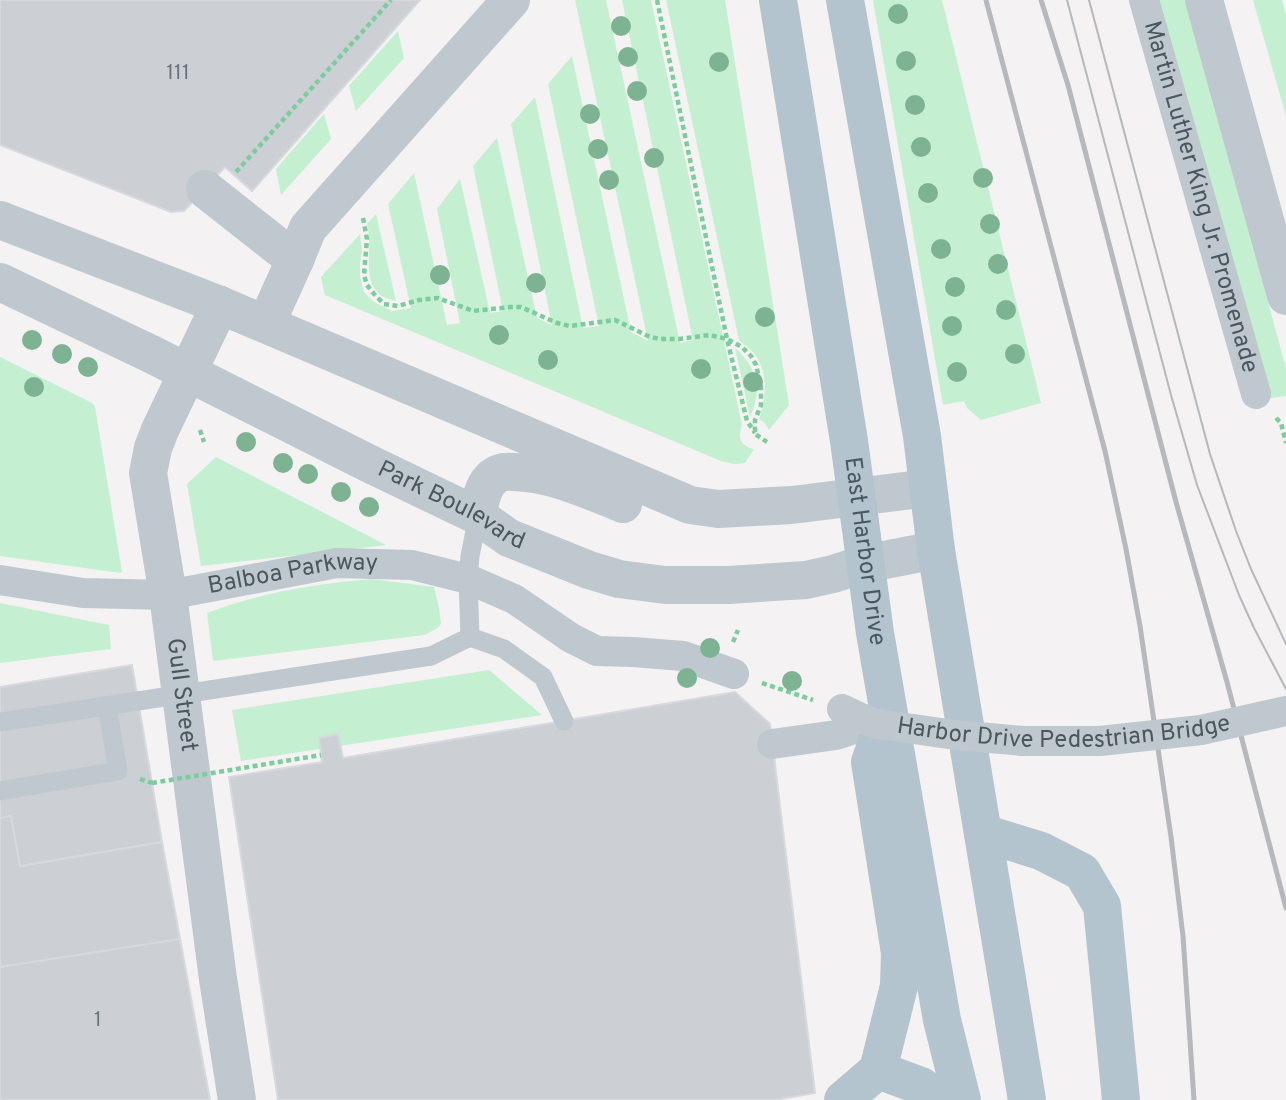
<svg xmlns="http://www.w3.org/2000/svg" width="1286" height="1100" font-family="Overpass,sans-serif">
  <rect width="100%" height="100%" fill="#f4f2f2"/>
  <path fill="#c4efd0" d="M575,0H606L680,343L693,340L622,0H651L742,425C737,438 741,446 754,449L745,463L734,464L721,461L325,295L321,277L360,234L362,250L360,263V277L364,292L374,302L392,311L411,308L388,204L414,173L447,325L460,323L437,209L460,179L490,313L503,311L473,166L497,138L537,318L552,325L511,124L535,97L583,328L599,326L548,84L572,56L631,332L648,341Z
    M666,0H725L789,405L769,430L765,423L759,419C767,398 769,369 752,351C748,347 743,344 739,340Z
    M873,0H942L1041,403L981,420L967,408L964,401L943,405Z
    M1131,0H1185L1286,368V396L1247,401Z
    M1253,0H1282L1286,15V116Z
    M398,31L404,58L356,111L349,86Z
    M324,114L331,139L281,195L276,169Z
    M376,214L396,301C355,294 375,252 367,224Z
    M735,348C757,367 763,390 750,417Z
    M0,357L92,403L95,407L122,572L120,573L0,556Z
    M216,457L386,545L201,566L187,484Z
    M371,579L434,587L439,608L441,624L436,629L424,635L213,661L207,613C258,593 316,584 371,579Z
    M0,603L109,625L111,649L0,663Z
    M489,670L542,715L241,761L232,710Z"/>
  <path fill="#ccd0d4" stroke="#d6d9dd" stroke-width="2" d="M0,0H420L252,191L225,167L184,211L171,212L0,145Z
    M132,665L162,842L20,866L11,816L0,818V687Z
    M735,692L770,724L815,1093L775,1100H278L229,777L322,762L319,738L338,734L343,758Z
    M11,816L20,866L162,842L210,1100H0V818Z
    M11,816L20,866L162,842L180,939L0,967V818Z"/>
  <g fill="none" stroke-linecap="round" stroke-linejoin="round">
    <path stroke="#7ccc9d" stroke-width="4.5" stroke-dasharray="5 3.5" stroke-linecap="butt" d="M657,0L727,339L747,421L755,433
      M236,172L391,0
      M363,218L367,239L364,275L367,285L374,294L384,304L398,306L419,300L438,298L473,311L511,307H521L557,323L570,326L615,320L648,336L659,339H679L710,335L727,339L742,347L751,356L756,365L761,386V405L755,420V434L767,442
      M1276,418L1281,423L1286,443
      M200,430L204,442
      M733,642L738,630
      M762,683L813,700
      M140,779L152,783"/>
    <path stroke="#bec8ce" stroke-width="19" d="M478,516L470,556L468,579L470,637L504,649L543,677L564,721
      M431,656L470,637
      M0,722L138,701
      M0,791L118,771L107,706"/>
    <g stroke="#bec8ce" stroke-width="30">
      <path id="s1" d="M1144,0L1256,394"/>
      <path id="s2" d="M0,580L83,593L168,595L337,563L412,565L468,579L514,599L571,638L597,651L633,652L683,656L734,674"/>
      <path d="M772,744L836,735L872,723"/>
    </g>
    <g stroke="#bec8ce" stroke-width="38">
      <path d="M205,189L295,260L266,324"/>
      <path d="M295,260L308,228L511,0"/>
      <path id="s3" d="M220,305L160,430L153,448L148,473L168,595L218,979L237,1100"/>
    </g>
    <g stroke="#bec8ce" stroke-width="38">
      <path d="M1204,0L1286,296"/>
      <path d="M0,220L220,305L690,505L718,509L792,505L928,488"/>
      <path id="s4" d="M0,282L151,354L372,465L478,516L509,538L589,570L619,579L665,585H728L806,580L833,574L864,564L936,550"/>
      <path d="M478,516C480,499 484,476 504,472C506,471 512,472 514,472C552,473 588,490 623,504"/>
    </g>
    <g stroke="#b3c4cf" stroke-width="38">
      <path id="s5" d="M778,0L849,441L875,633L942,1020L962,1100"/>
      <path d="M845,0L922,436L936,550L1027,1100"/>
      <path d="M983,833L1041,851L1082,872L1102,906L1121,1100"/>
      <path d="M878,1070L921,1086L938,1100"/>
      <path d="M843,1100L878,1070L899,986L900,953L870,762L888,711"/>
    </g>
    <path stroke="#b5b8bc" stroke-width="2" d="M1067,0L1171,395L1197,485L1239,595L1254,628L1286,689
      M1089,0L1210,454L1236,531L1251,569L1286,644"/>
    <path stroke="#b5b8bc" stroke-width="5" d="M986,0L1105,451L1126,549L1140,626L1171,837L1183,936L1194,1100
      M1041,0L1068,85L1176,502L1227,682L1286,908"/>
    <path stroke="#7ccc9d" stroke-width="4.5" stroke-dasharray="5 3.5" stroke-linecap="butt" d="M152,783L321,755"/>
    <path stroke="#bec8ce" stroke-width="19" d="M138,701L431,656"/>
    <path stroke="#bec8ce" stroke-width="30" id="s6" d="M842,709L872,723L955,735L1023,741H1100L1201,730L1286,711"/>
  </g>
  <g fill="#7db392">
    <circle cx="898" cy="14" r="10"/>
    <circle cx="621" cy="26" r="10"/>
    <circle cx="628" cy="57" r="10"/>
    <circle cx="906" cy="61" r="10"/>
    <circle cx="719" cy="62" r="10"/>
    <circle cx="637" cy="91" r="10"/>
    <circle cx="915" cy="105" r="10"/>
    <circle cx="590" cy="114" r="10"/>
    <circle cx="921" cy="147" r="10"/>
    <circle cx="598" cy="149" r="10"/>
    <circle cx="654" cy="158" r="10"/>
    <circle cx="983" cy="178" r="10"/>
    <circle cx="609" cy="180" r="10"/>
    <circle cx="928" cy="193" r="10"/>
    <circle cx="990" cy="224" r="10"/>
    <circle cx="941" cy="249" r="10"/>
    <circle cx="998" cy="264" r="10"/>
    <circle cx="440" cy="275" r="10"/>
    <circle cx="536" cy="283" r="10"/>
    <circle cx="955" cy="287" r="10"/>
    <circle cx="1006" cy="310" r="10"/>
    <circle cx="765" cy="317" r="10"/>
    <circle cx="952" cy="326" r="10"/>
    <circle cx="499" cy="335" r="10"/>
    <circle cx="32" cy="340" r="10"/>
    <circle cx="62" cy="354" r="10"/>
    <circle cx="1015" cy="354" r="10"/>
    <circle cx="548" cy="360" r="10"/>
    <circle cx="88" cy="367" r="10"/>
    <circle cx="701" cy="369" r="10"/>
    <circle cx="957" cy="372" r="10"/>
    <circle cx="753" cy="382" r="10"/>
    <circle cx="34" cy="387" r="10"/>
    <circle cx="246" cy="442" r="10"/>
    <circle cx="283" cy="463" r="10"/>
    <circle cx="308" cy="474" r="10"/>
    <circle cx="341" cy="492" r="10"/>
    <circle cx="369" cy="507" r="10"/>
    <circle cx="710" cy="648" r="10"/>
    <circle cx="687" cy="678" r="10"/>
    <circle cx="792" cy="681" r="10"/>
  </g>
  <g text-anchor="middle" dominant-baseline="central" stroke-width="5" stroke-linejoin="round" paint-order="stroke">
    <g font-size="21" fill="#6a757c">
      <text x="178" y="73">111</text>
      <text x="98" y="1020">1</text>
    </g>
    <g font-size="24" fill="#4a575f" stroke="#fff">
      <text stroke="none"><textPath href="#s1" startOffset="205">Martin Luther King Jr. Promenade</textPath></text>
      <text stroke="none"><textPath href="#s4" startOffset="504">Park Boulevard</textPath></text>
      <text stroke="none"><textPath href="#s5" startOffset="558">East Harbor Drive</textPath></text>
      <text stroke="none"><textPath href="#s2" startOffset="296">Balboa Parkway</textPath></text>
      <text stroke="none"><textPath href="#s3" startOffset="408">Gull Street</textPath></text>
      <text stroke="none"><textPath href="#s6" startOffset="226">Harbor Drive Pedestrian Bridge</textPath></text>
    </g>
  </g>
</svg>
